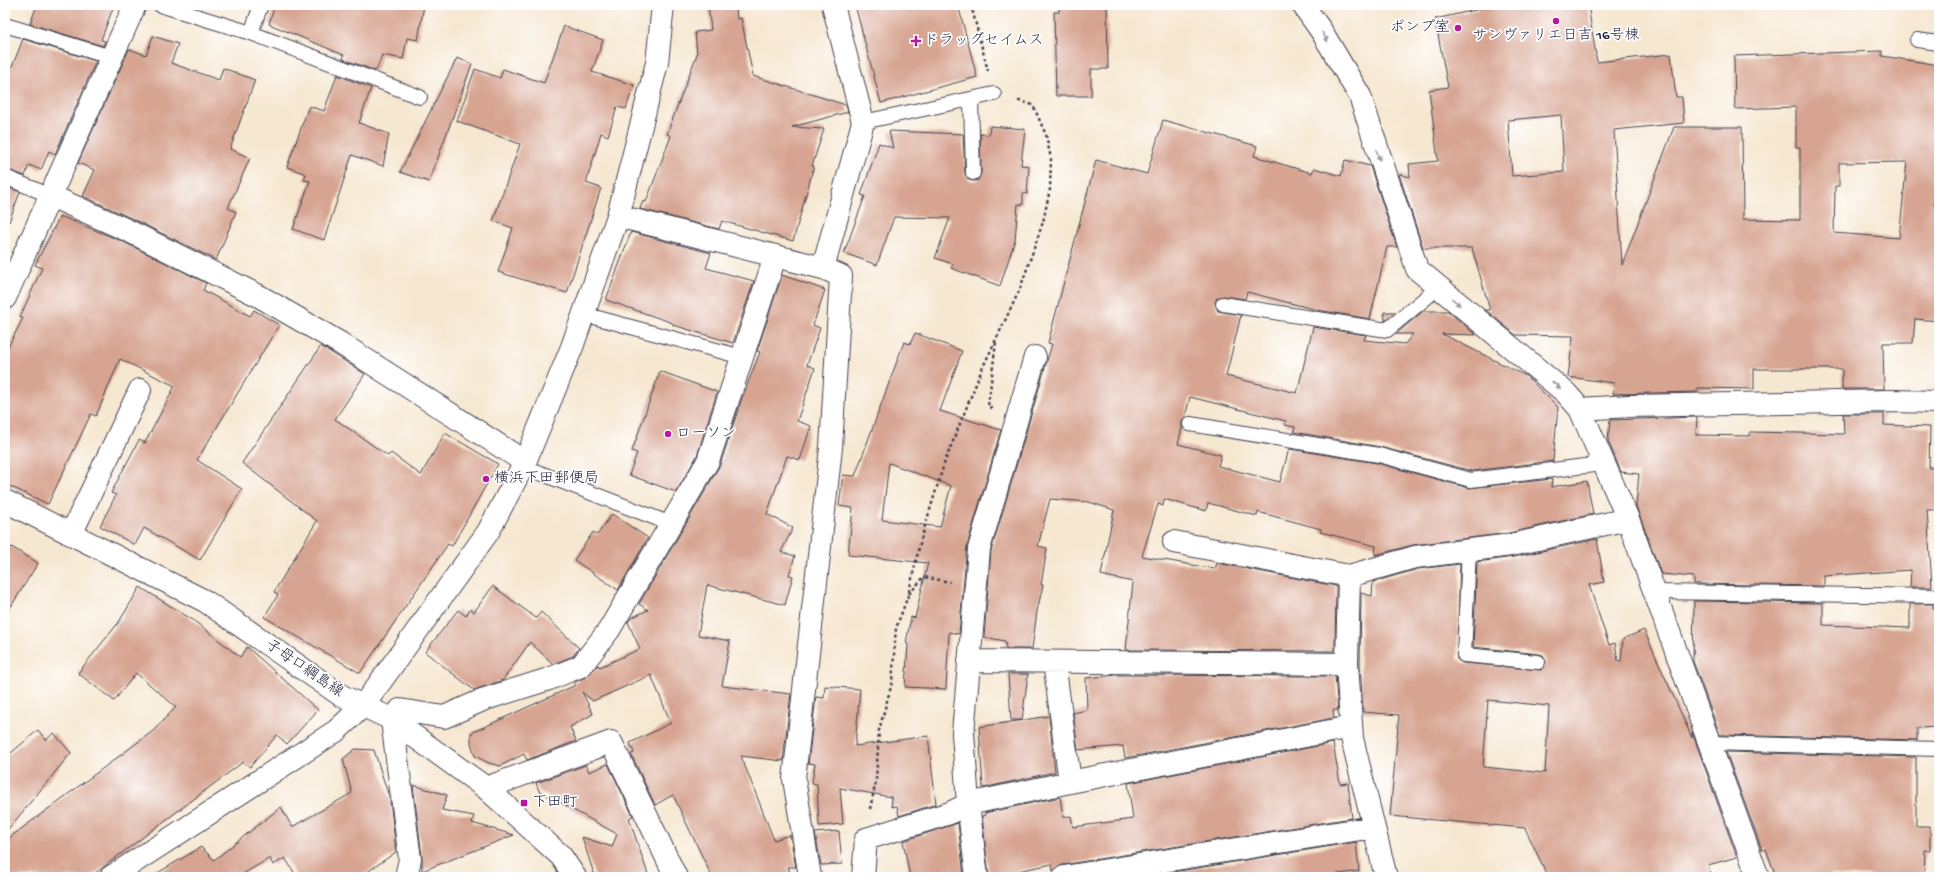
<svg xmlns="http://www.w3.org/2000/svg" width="1944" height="882" font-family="'Gochi Hand','Klee One',sans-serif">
  <rect width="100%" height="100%" fill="#fff"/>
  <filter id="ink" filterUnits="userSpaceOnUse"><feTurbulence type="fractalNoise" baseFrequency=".025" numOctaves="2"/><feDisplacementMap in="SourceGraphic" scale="8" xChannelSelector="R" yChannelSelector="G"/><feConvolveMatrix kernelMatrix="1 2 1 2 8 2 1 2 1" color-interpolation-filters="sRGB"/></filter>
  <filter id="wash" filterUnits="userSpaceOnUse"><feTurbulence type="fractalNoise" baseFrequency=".012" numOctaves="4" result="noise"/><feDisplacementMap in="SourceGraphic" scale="16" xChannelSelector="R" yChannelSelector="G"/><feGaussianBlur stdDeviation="0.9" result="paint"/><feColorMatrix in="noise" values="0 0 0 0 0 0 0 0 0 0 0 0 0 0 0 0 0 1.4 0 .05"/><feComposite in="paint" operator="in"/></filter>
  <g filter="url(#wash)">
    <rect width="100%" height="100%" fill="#f6e7d0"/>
    <g id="blocks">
      <path fill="#d7a491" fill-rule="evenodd" d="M37,5H114L101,40L105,41L103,46L30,24Z
        M275,5H424L418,40L407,38L403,59L382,55L376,71L343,59L344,55L269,24Z
        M708,5H736L737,19L741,18L753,76L846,105L848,112L792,127L824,129L812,166H814L793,241L722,221L719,229L640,209L643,201L646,202L671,136L667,134L697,54L695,32L711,30Z
        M855,5H958L977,77L881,103Z
        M1059,5H1107L1108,69H1091V96H1056L1054,12H1059Z
        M1498,5H1588L1597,62L1671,54L1676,97H1682L1684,123L1614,130L1622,265L1674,127H1742L1743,219L1800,220V147H1796V107L1735,109L1734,56L1882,51V56L1939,65V150L1934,205L1939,206V321L1915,319L1913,343H1883L1884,389H1842V369H1754V389L1698,388L1697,392L1613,394L1614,383L1568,377L1573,336L1516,335L1485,310H1490L1472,248H1423L1399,174L1410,177L1409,164L1438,161L1429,90L1448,87L1435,19ZM1561,115L1564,172L1512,176L1508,120ZM1907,162L1899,238L1834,233L1835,186H1839V163Z
        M564,26L603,40L592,72L634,85L626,109L617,107L608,136L601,133L586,183L601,188L567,293L498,272L513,228L493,221L520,144L457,121L475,69L500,78L503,69L544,83Z
        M153,36L178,44L171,63L219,80L223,68L255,80L230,149L250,158L228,208L236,212L216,260L135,220L83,196L95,170L78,163L129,49L146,55Z
        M23,39L96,61L55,154L49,151L41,170L29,165L25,176L5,169V65L12,67Z
        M457,58L472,64L429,182L400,172Z
        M337,75L371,88L359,123L389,134L383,166L352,155L324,240L293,229L310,181L304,180L306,174L287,167L309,106L324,111Z
        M1163,120L1257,146L1254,156L1312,173L1314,168L1341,176L1345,160L1370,166L1397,247H1387L1370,319L1317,310L1247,292L1245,299L1224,296L1217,298L1215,303L1218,311L1241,315L1226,376L1297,393L1313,327L1366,335L1364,340L1405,344L1413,334H1396L1423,311H1448L1476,335L1442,334L1526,376L1558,407L1553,461L1472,471L1380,447L1294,432L1295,427L1285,425L1286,421L1190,397L1185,417L1182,422V428L1178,444L1221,455L1218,466L1280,482L1289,449L1377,463L1469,488L1552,479L1551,487L1587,481L1593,514L1509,533L1413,545L1375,555L1376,546L1320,532L1321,529L1258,512L1257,516L1208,503L1206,511L1164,499L1163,506L1158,504L1142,556L1215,569L1217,563L1336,586L1335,651L1126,650L1133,582L1101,575L1114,510L1089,502L1050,499L1038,546L1047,548L1041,585H1043L1037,611L1032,649H1006L1005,641L984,637L991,551L1052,344L1048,343L1096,160L1147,174Z
        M990,126L1025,129L1021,165L1029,166L1027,194L1023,193V205L1018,204L1015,240L1000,286L951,268L953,264L935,258L950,218L894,217L877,265L844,253L865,196L861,195L879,143L893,148L889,131L963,134L965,174L969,180L974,181L978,180L981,173L980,134L989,135Z
        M5,186L20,192L9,222H5Z
        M60,216L124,242L206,283L203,290L250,316L254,310L279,325L197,460L242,489L200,560L144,528L135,545L100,526L116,495L111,493L139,440L145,443L175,386L120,359L96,416L91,414L48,504L5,484V353L23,318L20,317L42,268L35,265Z
        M631,232L711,253L706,268L754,281L733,343L673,325V323L606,300Z
        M782,275L825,290L813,325L820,328L807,365L815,368L797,421L811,426L800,460L787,456L767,514L793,528L781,552L795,556L789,575L793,576L785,605L707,585L698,635L730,641L722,686L791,694L783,761L741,756L774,840L790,835L796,867H788L792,877H712L673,795L655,805L631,754L634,753L630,743L671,723L651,675L593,701L582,692L593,714L570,727L576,741L527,760L524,754L500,766L489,763L475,756L471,743V733L576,685L573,683L586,677L598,665L600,667L640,649L628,622L631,618L648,610L639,604L720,465L741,401L760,352L757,351Z
        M1384,312H1396L1385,321Z
        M915,333L962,351L940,411L1001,430L967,546L959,634L949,632L946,689L905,687L908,644L906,643L911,617L915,618L928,563L848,555L853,508L839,506L843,475L855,476L904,342L910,344ZM889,463L951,486L940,527L882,520Z
        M321,346L365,374L335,419L388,456L391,453L421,475L445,433L498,464L452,546L448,544L360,673L264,617L278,595L274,592L317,521L242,463Z
        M660,371L717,392L697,456L676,492L629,475L637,453L632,451Z
        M1843,414H1884V425L1930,427L1929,468L1939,467V510H1927L1932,587H1910L1911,570L1824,576V586L1694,584V577L1661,574L1636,506L1639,474L1621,472L1608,441L1610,420L1697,417L1696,435L1750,436V432L1844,434Z
        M612,514L648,538L618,590L574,560L593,532L597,535Z
        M1597,539L1604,582L1589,585L1609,645L1615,643L1618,661H1621L1623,639L1644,630L1692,738V732L1737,857L1708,865L1712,877H1548L1525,828L1390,816L1399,715L1363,712L1360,664L1361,593L1372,596L1373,582L1418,569L1460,564L1457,659L1463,663L1541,670L1546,662L1543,655L1539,654L1473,647L1477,562L1514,557ZM1488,700L1549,706L1545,773L1483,767Z
        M5,543L38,563L5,616Z
        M493,586L536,618L541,612L579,648L573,656L553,664L530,642L503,680L474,690L425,652L458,610L466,616L470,609L474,612Z
        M140,587L193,620L240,657L247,647L318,710L287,744L277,735L250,767L243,762L90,877H5V841L153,731L176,707L136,673L114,701L78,673L119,622Z
        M1694,601L1823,603V625L1910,628V604H1933V608H1939V727L1917,728V740L1720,735L1693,661Z
        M1008,674H1028L1022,720H1011Z
        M1117,675L1335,676L1338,710H1333L1334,718L1125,758L1123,746L1078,750L1073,713L1087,710L1086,678Z
        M825,686L860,689L855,746L928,736L936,804L899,816L897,806L892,807L891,797L840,788L843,824L819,826L817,784L812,783L815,764L808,763L816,697L824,698Z
        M1049,716L1055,772L983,788L979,727Z
        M38,730L46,740L54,733L71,753L5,833V758Z
        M1333,743L1340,784L1348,783L1352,818L1062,865L1053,871L1052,864L989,877L982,816L985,815V813L1060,797L1063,817L1071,816L1073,827L1133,819L1128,783Z
        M355,749L374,750L390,800L396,852L360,877H297L285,858L273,865L270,858L238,877H151L201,847L214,860L281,807L292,827L352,793L343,759Z
        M1726,752L1916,757V826H1930V850H1925L1924,877L1830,875V877H1776L1766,849L1762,850Z
        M608,764L633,816L629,818L649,877H595L582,837L612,847L617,834L539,791L536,783L586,765L589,772Z
        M413,785L447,795L442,810L474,816L472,823L514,835L422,871V857Z
        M958,823L964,877H910L903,841Z
        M839,831L842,864L821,865L815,833Z
        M1356,842L1359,871L1319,877H1142Z"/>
    </g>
  </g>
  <g filter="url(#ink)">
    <use href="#blocks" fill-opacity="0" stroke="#424051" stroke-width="1"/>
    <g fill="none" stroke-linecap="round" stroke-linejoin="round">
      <defs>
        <path id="lane" d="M160,5L251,33L420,97
          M5,25L111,57
          M251,33L261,5
          M1917,40L1939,43
          M971,99L973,173
          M863,122L994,94
          M5,177L51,196
          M1223,304L1387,330L1439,287
          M583,314L742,357
          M1190,424L1379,455L1471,480L1602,464
          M522,466L671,524
          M1469,550L1464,655L1538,662
          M1654,592L1939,596
          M1708,743L1939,749"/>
        <path id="street" d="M1303,5L1322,32L1360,96L1417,269L1566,393L1580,409L1628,519L1758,877
          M51,196L129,231L259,296L340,343L525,462
          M618,216L823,268L841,276L831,448L794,779L810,877
          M823,268L863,122L833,5
          M5,298L135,5
          M1580,409L1629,406L1891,401L1939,402
          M71,534L140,390
          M1174,542L1349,576L1415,557L1511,545L1628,519
          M1349,576L1347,664L1352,738L1386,877
          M969,661L1347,664
          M1054,662L1070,782
          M486,788L611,742L676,877
          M111,877L336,731L363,706L381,681L488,532L525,462L572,347L618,216L657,63L663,5
          M406,877L410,859L392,720L400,710L444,717L485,699L549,679L581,666L609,630L708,461L775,257
          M863,877L866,839L950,813L968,804L1070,782L1351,727
          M977,877L968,804L963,733L979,549L1035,357
          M1064,877L1373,827"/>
        <path id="secondary" d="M5,501L205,601L342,696L389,718L486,788L561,856L575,877"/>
      </defs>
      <use href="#lane" stroke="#424051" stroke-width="16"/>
      <use href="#street" stroke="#424051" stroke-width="24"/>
      <use href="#secondary" stroke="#424051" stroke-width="24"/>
      <path stroke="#424051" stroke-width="2.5" stroke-dasharray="3 3" stroke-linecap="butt" d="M971,5L988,71
        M992,408L988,407L996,342
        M909,594L924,577L950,582
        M870,809L876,781L879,730L892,683L896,628L908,596L921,539L945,461L982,369L1020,289L1043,222L1050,189L1051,159L1046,135L1033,105L1016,100"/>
      <use href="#lane" stroke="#fff" stroke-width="14"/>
      <use href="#street" stroke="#fff" stroke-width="22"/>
      <use href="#secondary" stroke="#fff" stroke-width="22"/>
    </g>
    <defs><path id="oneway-solid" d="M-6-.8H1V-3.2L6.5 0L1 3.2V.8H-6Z"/></defs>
    <g fill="#9c9ca7">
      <use href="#oneway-solid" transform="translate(1325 37) rotate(59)"/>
      <use href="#oneway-solid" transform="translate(1378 155) rotate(72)"/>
      <use href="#oneway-solid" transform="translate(1456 302) rotate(40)"/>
      <use href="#oneway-solid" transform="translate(1556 385) rotate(40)"/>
    </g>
  </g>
  <g fill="#b5179e" stroke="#fff" stroke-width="1.5">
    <circle cx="1556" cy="21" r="4"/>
    <circle cx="1458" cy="28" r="4"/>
    <path d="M914 35h4v4h4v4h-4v4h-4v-4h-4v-4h4z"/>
    <circle cx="668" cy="434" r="4"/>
    <circle cx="486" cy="479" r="4"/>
    <rect x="520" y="799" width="8" height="8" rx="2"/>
  </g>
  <g text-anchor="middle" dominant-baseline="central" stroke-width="3.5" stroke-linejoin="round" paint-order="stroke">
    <g font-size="15" fill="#22223b" stroke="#fff" text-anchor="start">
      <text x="1450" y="28" text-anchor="end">ポンプ室</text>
      <text x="1556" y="36" text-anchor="middle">サンヴァリエ日吉 16号棟</text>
      <text x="924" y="41">ドラッグセイムス</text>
      <text x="676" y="434">ローソン</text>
      <text x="494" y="479">横浜下田郵便局</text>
      <text x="532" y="803">下田町</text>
    </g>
    <g font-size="15" fill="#22223b" stroke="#fff">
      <text transform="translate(304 669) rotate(34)">子母口綱島線</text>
    </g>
  </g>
  <rect width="1944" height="882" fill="none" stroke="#fff" stroke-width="20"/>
</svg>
